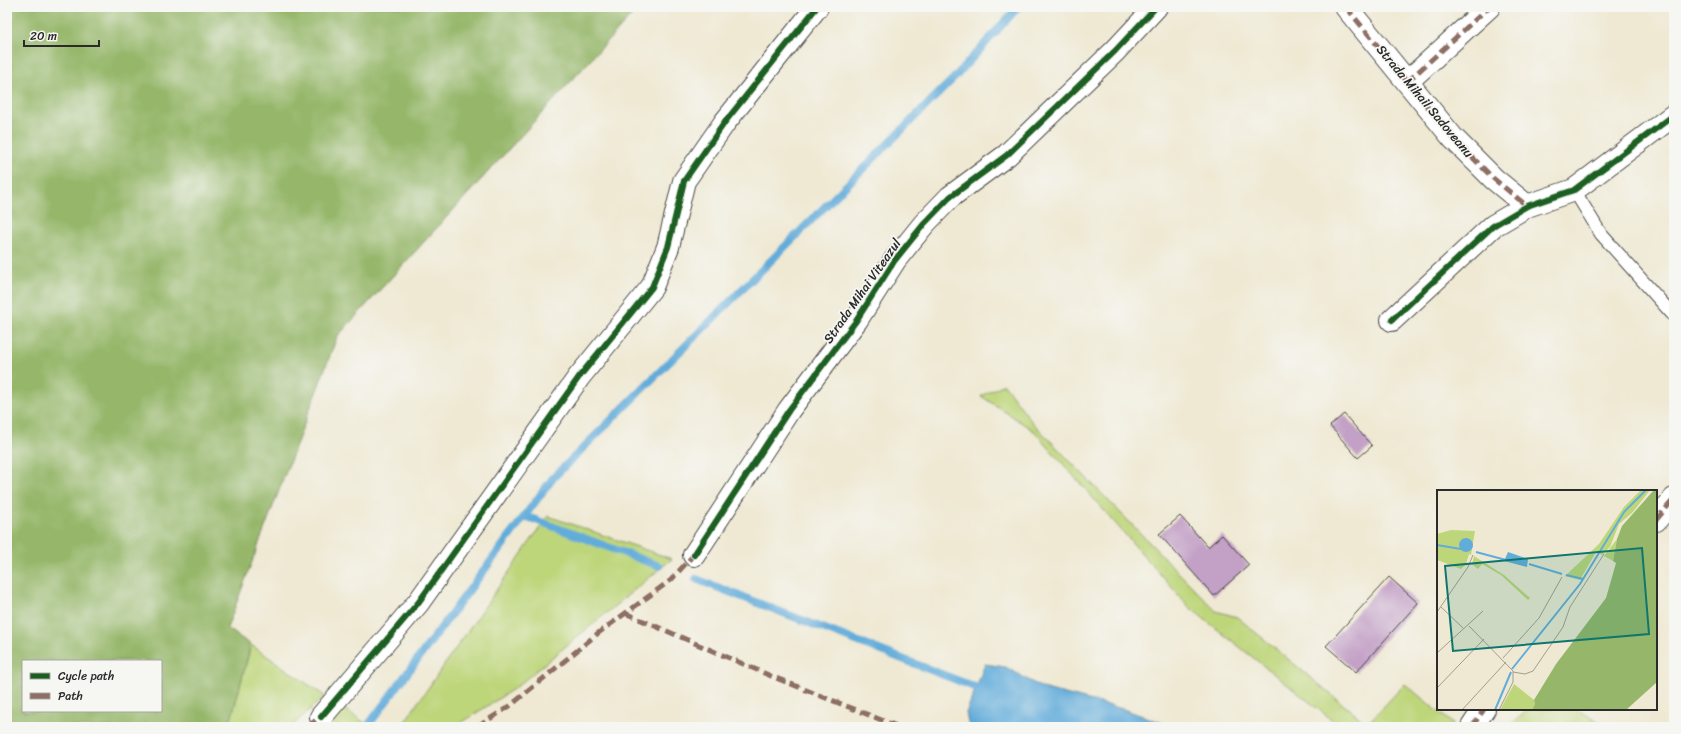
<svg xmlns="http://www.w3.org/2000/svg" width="1681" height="734" font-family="Sriracha,sans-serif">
  <rect width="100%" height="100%" fill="#f6f6f2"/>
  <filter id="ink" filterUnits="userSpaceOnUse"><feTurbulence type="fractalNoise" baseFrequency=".025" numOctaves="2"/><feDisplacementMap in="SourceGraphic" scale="8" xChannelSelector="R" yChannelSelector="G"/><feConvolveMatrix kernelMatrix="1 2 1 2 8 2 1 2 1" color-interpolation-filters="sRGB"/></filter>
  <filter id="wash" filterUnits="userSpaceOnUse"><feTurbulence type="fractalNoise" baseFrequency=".012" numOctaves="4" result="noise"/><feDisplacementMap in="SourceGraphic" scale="16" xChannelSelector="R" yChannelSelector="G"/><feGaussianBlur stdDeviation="0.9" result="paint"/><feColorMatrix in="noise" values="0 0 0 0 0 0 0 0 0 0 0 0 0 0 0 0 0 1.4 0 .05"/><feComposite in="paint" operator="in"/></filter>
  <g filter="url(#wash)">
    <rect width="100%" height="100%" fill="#efe9d3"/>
    <path fill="#bed67a" stroke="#748052" d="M1004,384L1032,422L1216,611L1237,617L1367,724L1405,684L1453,724L1452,727H1341L1189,607L1034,431L981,396Z
      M548,516L672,559L515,688L455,727H401Z
      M251,645L325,696L291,727H229Z
      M343,708L371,727H321Z
      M1529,709H1576L1608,727H1508Z"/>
    <path fill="#96b76a" stroke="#60714a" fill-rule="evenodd" d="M7,7H639L337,337L227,628L251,645L229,727H7ZM23,661H161V711H23Z"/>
    <path fill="#62acda" stroke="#466c82" d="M985,664L1006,667L1042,688L1123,709L1174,727H969L966,713Z"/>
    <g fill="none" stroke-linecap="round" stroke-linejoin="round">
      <path stroke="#62acda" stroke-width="8" d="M525,516L659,566
        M696,579L985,691
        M367,727L553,478L955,77L1018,7"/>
    </g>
    <g id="blocks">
      <path fill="#c3a0c6" d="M1344,414L1372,446L1358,458L1330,426Z
        M1180,516L1208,547L1222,535L1249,565L1214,596L1159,534Z
        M1389,577L1418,603L1356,672L1326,646Z"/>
    </g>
  </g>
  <g filter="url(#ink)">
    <use href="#blocks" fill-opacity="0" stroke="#484844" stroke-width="1"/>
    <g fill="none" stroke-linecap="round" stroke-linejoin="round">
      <defs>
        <path id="service" d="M1574,190L1601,234L1674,316"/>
        <path id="minor" d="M1346,7L1453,138L1494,179L1527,206
          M1407,82L1489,7
          M1392,320L1493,226L1527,206L1574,190L1674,115
          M1656,520L1674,499
          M694,555L789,410L856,321L895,260L924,224L950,197L1007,155L1115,51L1156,7
          M321,717L418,603L579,377L652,287L668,247L684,181L725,122L817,7
          M1472,727L1484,709"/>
      </defs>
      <use href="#service" stroke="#484844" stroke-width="14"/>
      <use href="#minor" stroke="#484844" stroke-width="24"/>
      <use href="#service" stroke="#fff" stroke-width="12"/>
      <use href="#minor" stroke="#fff" stroke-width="22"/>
      <path stroke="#8d6e63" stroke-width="5" stroke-dasharray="10 5" stroke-linecap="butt" d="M1346,7L1453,138L1494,179L1527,206
        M1407,82L1489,7
        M1656,520L1674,499
        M625,613L771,676L899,727
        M308,727L323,714
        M477,727L510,706L597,634L671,580L696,552
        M1472,727L1484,709"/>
      <defs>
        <path id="cycleway" d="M1392,320L1493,226L1527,206L1574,190L1674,115
          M694,555L789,410L856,321L895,260L924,224L950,197L1007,155L1115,51L1156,7
          M321,717L418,603L579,377L652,287L668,247L684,181L725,122L817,7"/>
      </defs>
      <use href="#cycleway" stroke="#f6f6f2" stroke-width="8"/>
      <use href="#cycleway" stroke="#1b5e20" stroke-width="6"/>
    </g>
  </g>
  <g text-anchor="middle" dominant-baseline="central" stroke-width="3.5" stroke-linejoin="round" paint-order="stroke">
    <g font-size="13" fill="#2b2b2b" stroke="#f6f6f2">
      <text transform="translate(1425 101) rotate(50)">Strada Mihail Sadoveanu</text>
      <text transform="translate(862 291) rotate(-55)">Strada Mihai Viteazul</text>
    </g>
  </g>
  <g transform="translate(1437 490)">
    <rect width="220" height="220" fill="#efe9d3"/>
    <path d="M204,0H213L196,22L182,34L173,57L165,65L159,62L143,90L128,86L162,54L187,17ZM14,40L38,41L34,65L32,64L29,74L24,79L0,70V44ZM180,49L176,71L167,66ZM37,66L67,85L93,108L91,110L64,85L45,74L41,79L35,74ZM77,194L97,210L98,214L95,220H63Z" fill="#bed67a"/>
    <path d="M217,0H220V192L189,220H95L98,214L97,210L119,174L169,108L179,73L176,71L180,49L185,36Z" fill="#96b76a"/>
    <path d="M22 55a7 7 0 1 1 14 0a7 7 0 1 1-14 0ZM71,62L91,69L90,77L67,71Z" fill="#62acda"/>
    <path fill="none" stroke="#62acda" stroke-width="2" d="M0,55L24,59M39,62L69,70M92,74L125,84M129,85L146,89M75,179L143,94L187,22L209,0M58,220L74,182"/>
    <path fill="none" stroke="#a19d90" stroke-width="1" d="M4,117L26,138M0,122L31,77L36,65M32,136L76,181V192L62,220M0,163L46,121M66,168L102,128L125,87M76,182L88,184L96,181L126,137L133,117L167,64M0,198L47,149M25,220L69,172"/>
    <path fill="#0f766e" fill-opacity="0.15" stroke="#0f766e" stroke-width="2" d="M205,58L212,144L16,161L8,76Z"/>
    <rect width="220" height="220" fill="none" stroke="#2b2b2b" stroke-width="2"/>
  </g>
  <rect width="1681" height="734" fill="none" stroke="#f6f6f2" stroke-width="24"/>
  <rect x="22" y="660" width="140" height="52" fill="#f6f6f2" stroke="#a5a5a2"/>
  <rect x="30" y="673" width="20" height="6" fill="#1b5e20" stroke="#a5a5a2"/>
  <text x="58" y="680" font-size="12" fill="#2b2b2b">Cycle path</text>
  <rect x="30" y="693" width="20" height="6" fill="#8d6e63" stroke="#a5a5a2"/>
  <text x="58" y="700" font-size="12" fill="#2b2b2b">Path</text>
  <path d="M24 40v6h75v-6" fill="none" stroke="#2b2b2b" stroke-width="2"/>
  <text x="30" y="40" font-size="12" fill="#2b2b2b" stroke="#f6f6f2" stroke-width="3" paint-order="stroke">20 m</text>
</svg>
